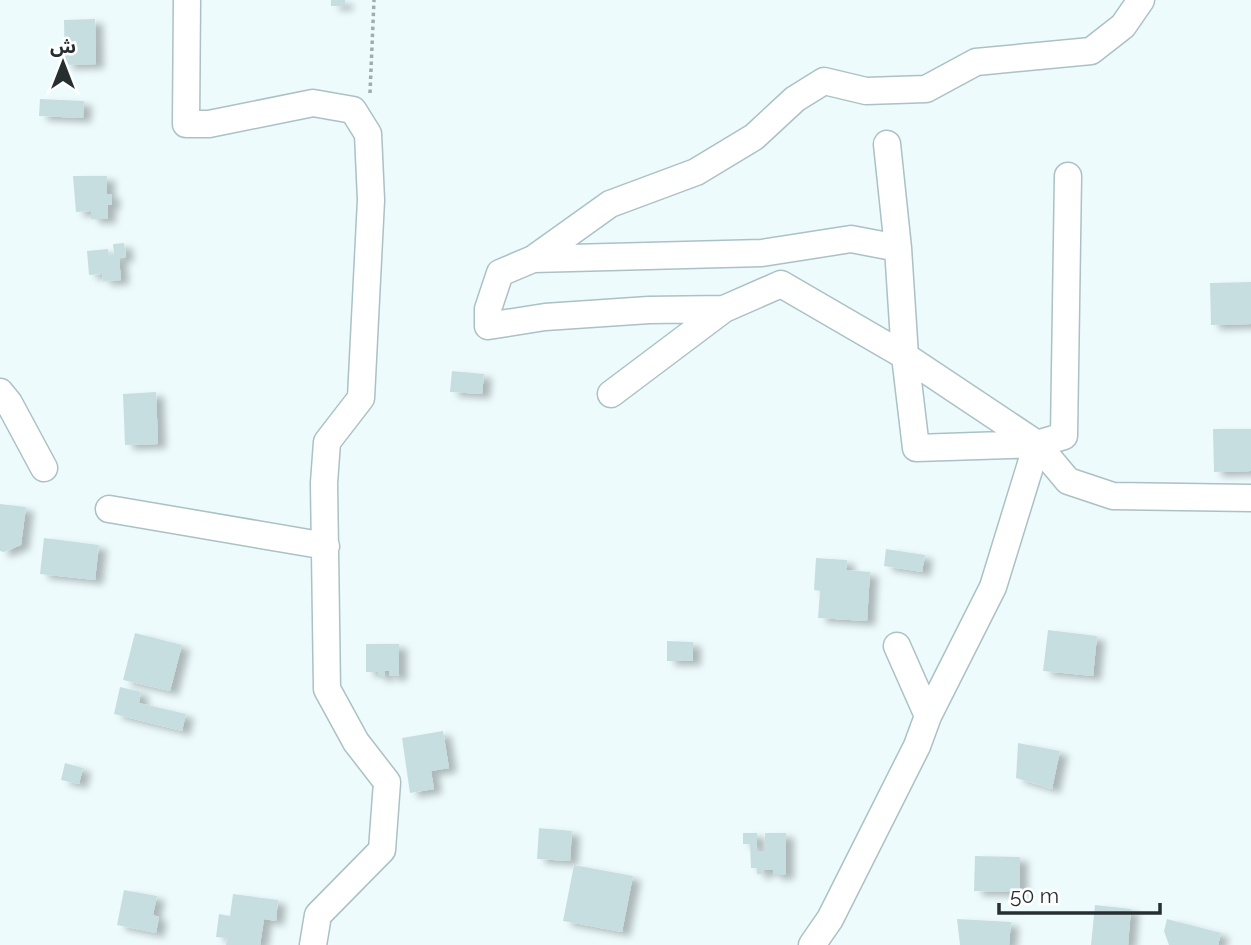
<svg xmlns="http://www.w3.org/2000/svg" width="1251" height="945" font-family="Raleway,'Noto Sans Arabic',sans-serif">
  <defs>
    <filter id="shadow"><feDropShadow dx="8" dy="4.5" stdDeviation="3.5" flood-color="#0004"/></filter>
  </defs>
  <rect width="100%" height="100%" fill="#edfbfd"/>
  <path fill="#c7dee1" filter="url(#shadow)" d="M331,0H345V6H331Z
    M95,19L96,64L65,65L64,20Z
    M40,99L84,101L83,118L39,116Z
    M73,176H107V194H112V205H108V219H91V211L76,212Z
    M124,243L126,257L119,258L121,280L103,281L102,274L89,275L87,251L108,249L109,255L114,254L113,244Z
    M1251,282V324L1211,325L1210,283Z
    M452,371L484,374L482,394L450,392Z
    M156,392L158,444L125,445L123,394Z
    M1213,429H1251V471L1214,472Z
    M0,504L26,507L21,545L4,552L0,551Z
    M44,538L99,545L95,580L40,574Z
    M886,549L925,555L922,572L884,566Z
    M816,558L847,560L846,570L870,572L867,621L818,618L820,591L814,590Z
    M1048,630L1097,636L1093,676L1043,671Z
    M135,633L182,645L170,691L123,680Z
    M667,641L693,642V661H667Z
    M366,644H399V676H389V671H385V677H378V672H366Z
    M120,687L141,692L139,703L186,714L182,731L114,714Z
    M443,731L449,768L431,771L434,789L410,793L402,738Z
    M1018,743L1060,751L1052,789L1016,778Z
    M65,763L83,768L79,784L61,780Z
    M539,828L572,831L570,861L537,859Z
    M743,833H757V851H765V833H786V875H773V870H764V874H757V868H751L750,844H743Z
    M975,856L1020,857V892L974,891Z
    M574,865L633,876L622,932L563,921Z
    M124,890L157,896L153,915L159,917L156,933L117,925Z
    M233,894L278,900L276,921L264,919L260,945H226L227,938L216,937L219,914L230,916Z
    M1095,905L1131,909L1128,945H1091Z
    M957,919L1011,922L1009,945H960Z
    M1167,919L1221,933L1218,945H1169L1164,931Z"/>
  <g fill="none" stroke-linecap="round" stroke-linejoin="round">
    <defs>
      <path id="minor" d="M187,0L186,124H209L313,103L353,110L368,134L371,200L361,398L327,442L324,483L327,689L356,742L387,782L382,850L318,915L313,945
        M887,144L898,248L851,239L762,253L533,259L500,273L488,309V326L545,317L649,310L724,309L781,284L905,356L1037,444L993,587L928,716
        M898,248L905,356L916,448L1037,444L1064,436L1068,176
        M533,259L610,204L696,172L754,137L795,99L824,81L866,91L926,89L976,62L1091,51L1123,26L1141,0
        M0,392L9,403L44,468
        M611,394L724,309
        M1037,444L1068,481L1113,496L1251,498
        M109,509L326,546
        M812,945L830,919L917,746L928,716L897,646"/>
    </defs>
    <use href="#minor" stroke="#abc1c5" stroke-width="29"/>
    <path stroke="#a1acae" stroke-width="3.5" stroke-dasharray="3.5 3.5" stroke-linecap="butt" d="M370,93L374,0"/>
    <use href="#minor" stroke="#fff" stroke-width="26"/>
  </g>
  <g transform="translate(63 63)" stroke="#ffffff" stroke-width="5" paint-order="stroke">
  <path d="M0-5L12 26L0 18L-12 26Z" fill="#262e30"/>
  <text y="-10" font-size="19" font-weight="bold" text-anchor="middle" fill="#262e30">ش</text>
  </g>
  <path d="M999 903v10h161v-10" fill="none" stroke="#262e30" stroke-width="3.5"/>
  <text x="1010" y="903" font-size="21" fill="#262e30" stroke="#ffffff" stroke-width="5" paint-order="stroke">50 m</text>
</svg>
